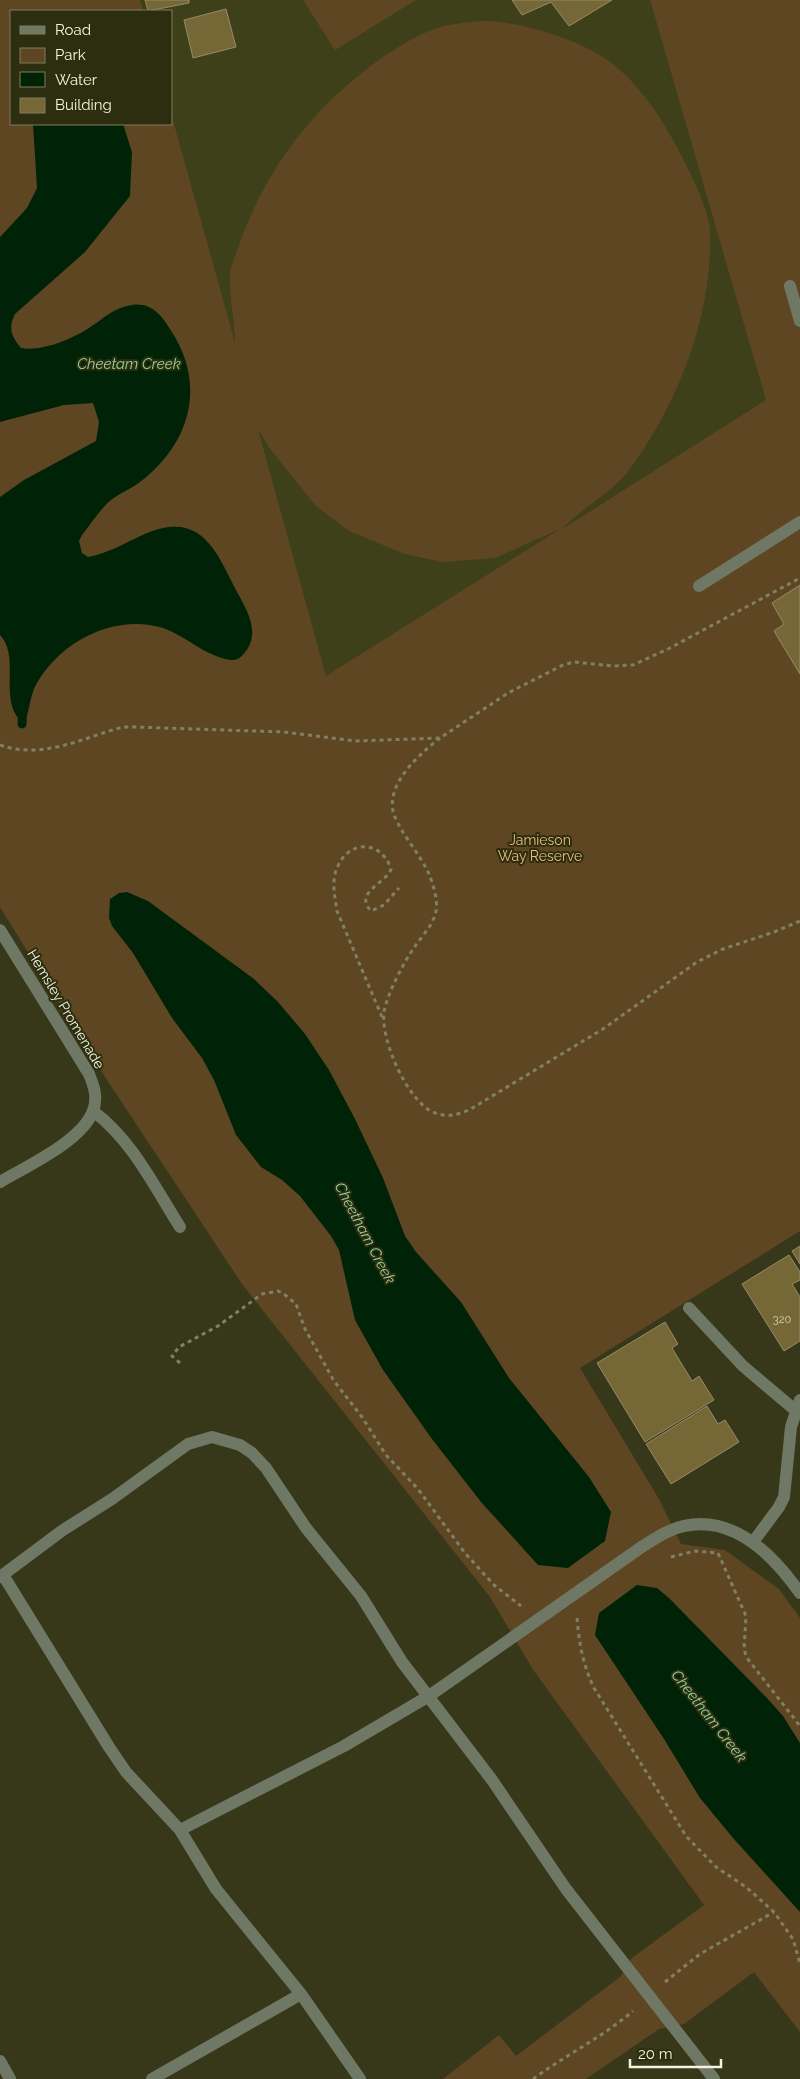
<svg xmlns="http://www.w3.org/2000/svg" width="800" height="2079" font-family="Raleway,sans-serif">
  <rect width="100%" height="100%" fill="#363819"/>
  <path fill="#3e4019" d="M140,0H650L767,400L326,677L171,113V11H143Z"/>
  <path fill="#5f4623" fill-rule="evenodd" d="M0,0H140L143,11H11V124H171V113L235,343C235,321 229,298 230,276C230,267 235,257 238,248C257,192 288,142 330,101C359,73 409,33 449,25C461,23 476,21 488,21C527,23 592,43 620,70C642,90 660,116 674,142C686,164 709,207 710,231C713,316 677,407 626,474C609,495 580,509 562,529L766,400L650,0H800V1231L580,1368L659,1499L681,1544L725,1550L779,1589L800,1618V2032L754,1972L684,2024L659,2029L586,2079H443L499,2035L516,2056L620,1977L632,1958L704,1905L534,1671L490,1597L242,1284L107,1080L0,907ZM258,429L271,450L316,506L349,531L405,554L443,562L495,558L560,529L326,676Z
    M303,0H416L335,50Z"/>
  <path fill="#002307" d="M33,124H123L132,152L130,196L85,252L15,314C8,328 11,336 21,348C41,352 72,339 89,328C103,319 114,307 132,305C150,302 161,314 170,329C207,384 191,443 140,482C131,489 120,493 111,500C100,509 91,524 82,535L79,541L82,553L88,557C110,553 126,542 147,533C202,511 216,551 237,592C246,608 259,630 248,648C244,654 239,661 231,660C206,657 186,636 163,628C115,613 61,641 37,683C31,693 30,705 27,716L18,718C0,694 20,656 0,635V497L24,480L96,441L99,422L93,403L64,405L0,422V237L27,208L37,188Z
    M127,892L148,901L254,979L278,1002L305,1034L329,1070L355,1119L383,1178L405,1236L416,1252L461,1302L509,1378L589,1477L611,1512L605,1541L568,1568L538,1565L481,1502L432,1439L383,1370L355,1320L339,1250L331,1236L300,1196L282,1180L261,1167L236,1135L214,1080L202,1058L172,1018L133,953L112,926L109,918L110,899L119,893Z
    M637,1585L657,1588L669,1598L767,1698L783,1716L800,1743V1912L733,1838L700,1798L664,1739L595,1635L599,1613Z"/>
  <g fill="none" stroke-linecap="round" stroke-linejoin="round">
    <path stroke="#002307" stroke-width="9" d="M22,724L23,705"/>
  </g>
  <path fill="#766737" stroke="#968b6a" d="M145,0H189V3L148,11Z
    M512,0H612L569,26L551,2L522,15Z
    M226,9L236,47L193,58L184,20Z
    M800,585V674L774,631L784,624L772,603Z
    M800,1246V1264L792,1251Z
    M789,1255L800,1272V1280L792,1284L800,1297V1341L784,1351L742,1284Z
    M665,1322L678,1344L672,1348L692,1381L699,1376L714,1400L645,1442L597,1363Z
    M707,1406L718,1424L725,1420L739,1442L671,1484L646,1444Z"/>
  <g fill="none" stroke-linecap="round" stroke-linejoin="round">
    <path stroke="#7f8066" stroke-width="3" stroke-dasharray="4 4" stroke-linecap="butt" d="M440,738C421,753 387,782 393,811C397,829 421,855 429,874C433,884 438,899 436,911C433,926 421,937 413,949C401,968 391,987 385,1007C377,1034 407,1101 433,1112C446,1118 457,1115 469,1110L603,1029L697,962L723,949L774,932L800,921
      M0,745C43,760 82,738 123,727H134L284,732L355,741L440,738L508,693L563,665L574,662L613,666L633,665L668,649L800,578
      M382,1017L337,911C335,898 331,881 337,868C348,840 381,839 391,869C387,883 353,892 371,911L384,905L399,888
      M180,1363L172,1356L179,1347L218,1326L262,1294L278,1291L284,1294L296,1304L305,1329L334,1381L362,1417L386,1455L418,1489L465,1553L494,1585L521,1606
      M671,1557L695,1551L718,1553L746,1616L744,1650L747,1658L800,1726
      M577,1618C579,1643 583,1665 594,1688L686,1836L716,1867L746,1887L774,1912L793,1939L800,1964
      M665,1982L700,1954L774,1912
      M533,2079C566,2055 601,2038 633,2011"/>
    <path stroke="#6e7865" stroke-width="12" d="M790,286L800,321
      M699,586L800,522
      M93,1111C132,1140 154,1186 180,1227
      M689,1308L743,1366L795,1410
      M753,1542L779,1507L784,1497L791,1427L800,1400
      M3,1575L109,1747L126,1772L180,1830
      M0,1577L63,1530L112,1499L188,1444L212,1437L240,1445L252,1453L266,1468L306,1528L361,1596L402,1662L492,1780L566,1889L714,2079
      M0,2061L10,2079
      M152,2079L301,1994
      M360,2079L301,1994L216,1889L180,1830L344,1746L429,1696L643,1546C656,1538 669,1529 684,1526C734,1515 774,1556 800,1593"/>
    <path stroke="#6e7865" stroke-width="12" d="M0,930L89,1074C94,1086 98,1098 93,1111C82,1141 27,1166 0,1182"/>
  </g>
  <g text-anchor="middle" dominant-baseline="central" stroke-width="4" stroke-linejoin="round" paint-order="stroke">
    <g font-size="11" fill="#d4d1b7">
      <text x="782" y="1319">320</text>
    </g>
    <g font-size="14" fill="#edbc7c" stroke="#2c2e0f">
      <text x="540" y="840">Jamieson<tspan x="540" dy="16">Way Reserve</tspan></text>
    </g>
    <g font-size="14" fill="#f3f4e2" stroke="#2c2e0f">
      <text transform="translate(66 1009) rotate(59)">Hemsley Promenade</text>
    </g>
    <g font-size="15" font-style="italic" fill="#92d19c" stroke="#2c2e0f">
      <text x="129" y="364">Cheetam Creek</text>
      <text transform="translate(365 1233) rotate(62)">Cheetham Creek</text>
      <text transform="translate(709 1716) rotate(52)">Cheetham Creek</text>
    </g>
  </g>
  <rect x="10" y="10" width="162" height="115" fill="#2c2e0f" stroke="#7c7d63"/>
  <rect x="20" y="26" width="25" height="8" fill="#6e7865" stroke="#7c7d63"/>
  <text x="55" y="35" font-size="15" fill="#f3f4e2">Road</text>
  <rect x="20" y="48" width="25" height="15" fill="#5f4623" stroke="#7c7d63"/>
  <text x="55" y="60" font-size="15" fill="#f3f4e2">Park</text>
  <rect x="20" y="72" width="25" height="15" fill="#002307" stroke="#7c7d63"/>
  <text x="55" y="85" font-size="15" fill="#f3f4e2">Water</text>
  <rect x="20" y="98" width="25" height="15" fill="#766737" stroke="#7c7d63"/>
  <text x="55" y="110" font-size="15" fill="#f3f4e2">Building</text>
  <path d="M630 2059v8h91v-8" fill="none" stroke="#f3f4e2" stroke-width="2.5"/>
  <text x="638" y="2059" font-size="15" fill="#f3f4e2" stroke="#2c2e0f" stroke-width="4" paint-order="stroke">20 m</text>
</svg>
